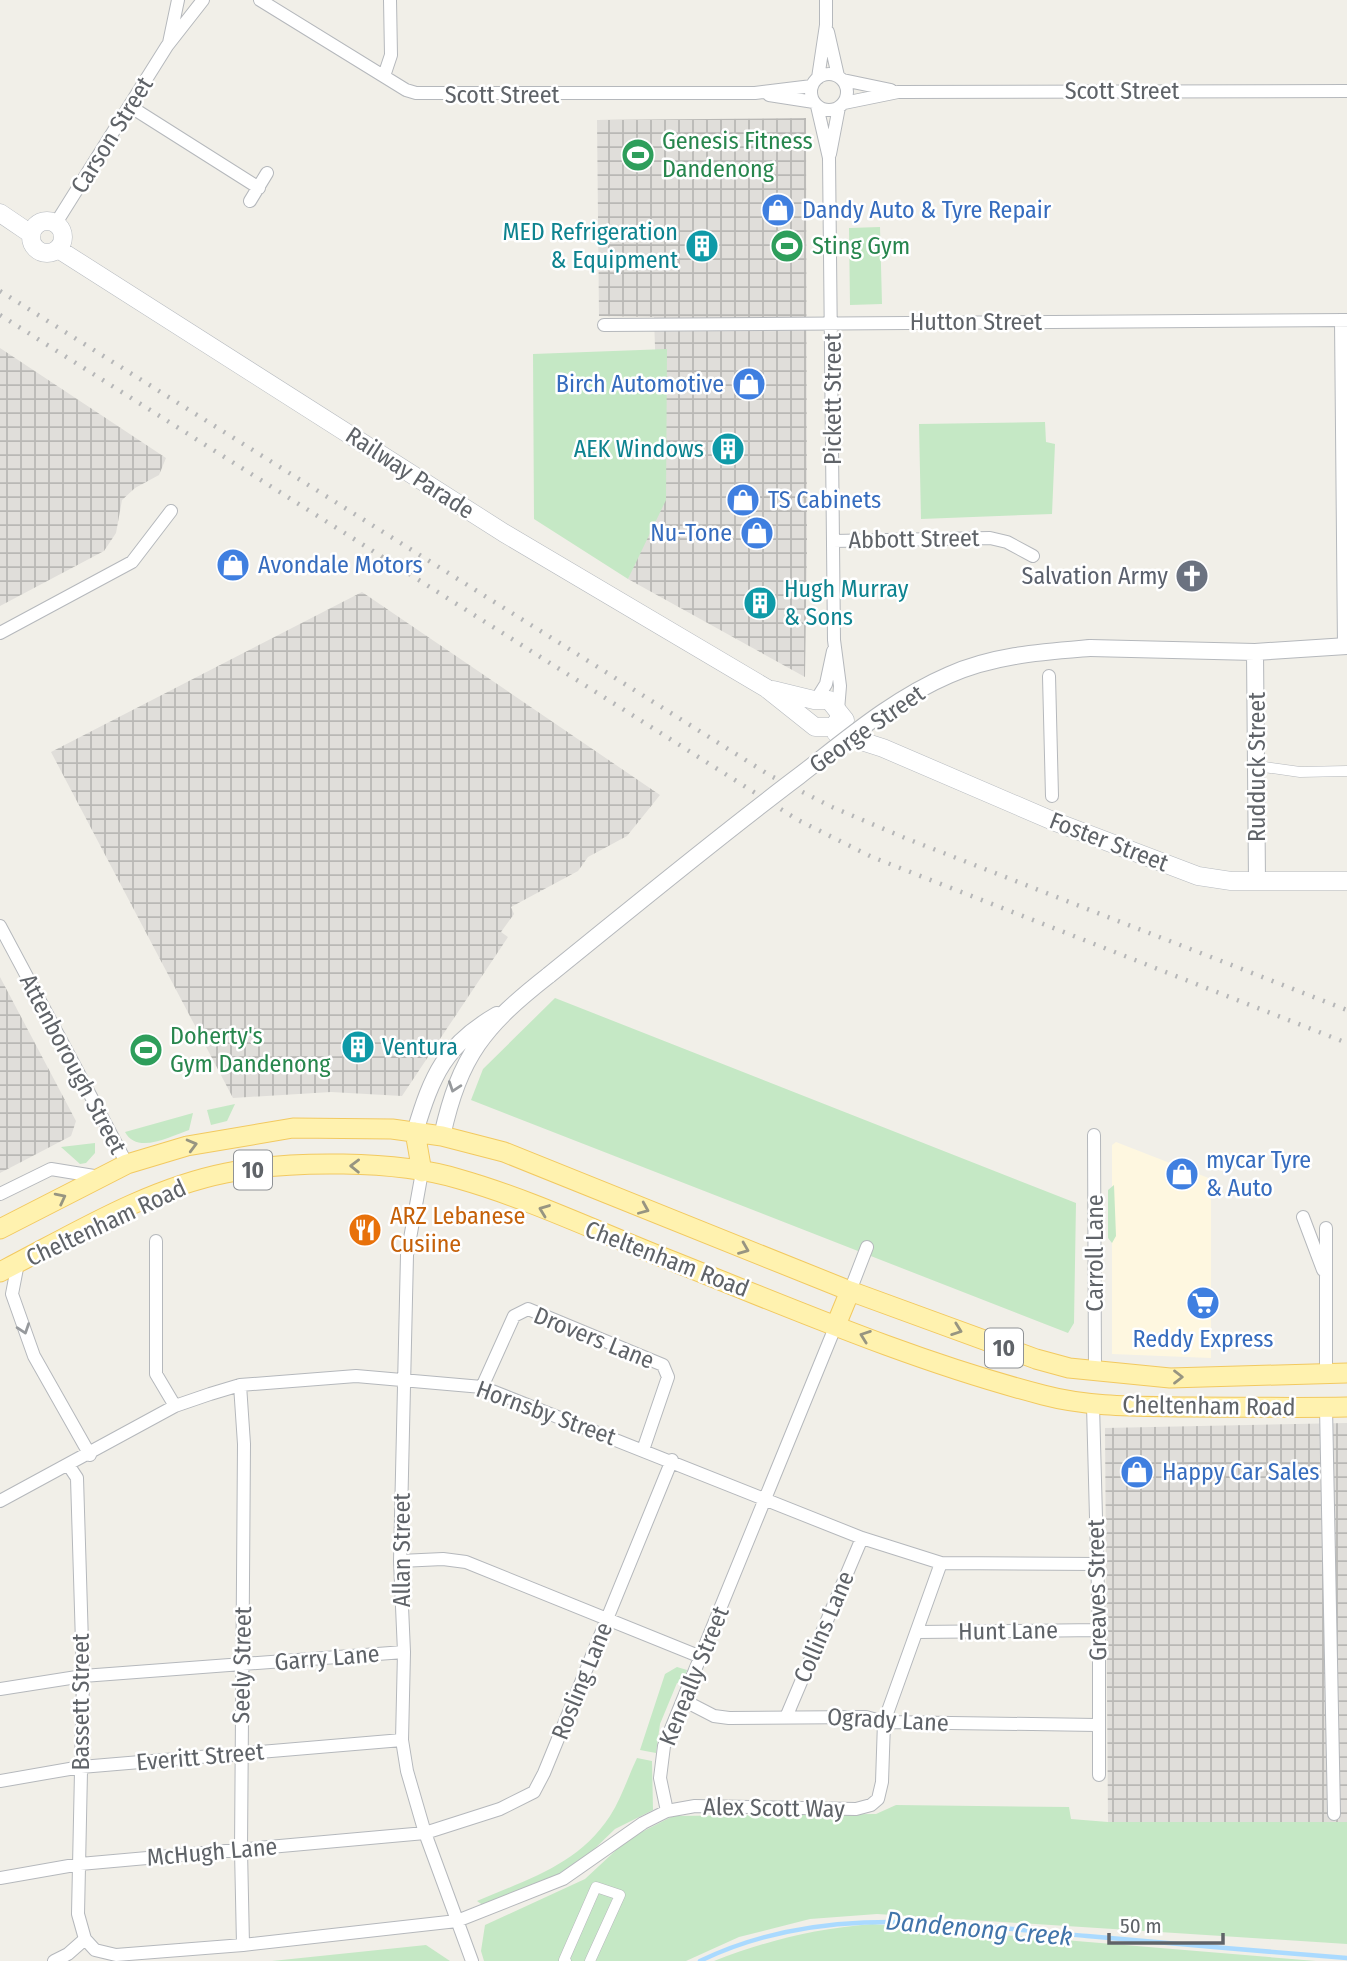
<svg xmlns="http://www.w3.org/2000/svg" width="1347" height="1961" font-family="'Fira Sans Condensed',sans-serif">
  <defs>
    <pattern id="industrial-grid" width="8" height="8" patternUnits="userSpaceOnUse" patternTransform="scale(1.75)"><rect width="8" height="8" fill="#e0deda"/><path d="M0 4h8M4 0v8" fill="none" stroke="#b9b8b5"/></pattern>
  </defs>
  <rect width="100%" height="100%" fill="#f1efe8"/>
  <path fill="#fef7e0" d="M1116,1142L1211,1179V1358L1112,1354V1145Z"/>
  <path fill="url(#industrial-grid)" d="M806,118L807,548L805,677L628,579L660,498L654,317L599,316L597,120Z
    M0,348L166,458L159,475L135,488L122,500L116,533L104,551L0,606Z
    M362,592L660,795L627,836L588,857L578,871L511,907L514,914L501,932L508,937L402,1096L331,1092L233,1098L51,752Z
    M0,977L76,1121L71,1136L0,1173Z
    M1347,1423V1822H1108L1105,1428Z"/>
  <path fill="#c5e8c5" d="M880,227L882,304L850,305L849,228Z
    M667,349L666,500L628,579L534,519L533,354Z
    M1045,422L1046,442L1055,444L1052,514L921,519L919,424Z
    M555,998L1076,1203L1074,1323L1068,1333L471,1100L483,1069Z
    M235,1104L227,1121L211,1125L207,1110Z
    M193,1113L189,1130C171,1136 137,1155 125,1132Z
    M95,1143V1153L86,1163L80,1164L61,1147Z
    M1114,1185L1116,1236L1112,1243L1108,1238V1190Z
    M677,1667L687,1670L684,1681L677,1683L660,1724L656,1753L640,1750L665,1674Z
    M637,1758L652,1761L653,1810L615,1829L586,1857L560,1874L484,1906L477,1901C528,1879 578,1865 610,1816C621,1799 628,1777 637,1758Z
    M896,1805L1069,1807L1071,1819L1108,1822H1347V1944L877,1914L810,1919L739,1937L686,1961H484L481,1951L485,1925L585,1879L628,1839L673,1816L876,1814Z
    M872,1924L1316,1961H714C769,1940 813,1929 872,1924Z
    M426,1945L450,1961H272Z"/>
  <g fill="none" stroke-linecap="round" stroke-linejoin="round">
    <path stroke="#aadaff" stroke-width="4.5" d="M700,1961C823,1901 956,1925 1087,1936C1174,1944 1260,1951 1347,1958"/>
    <defs>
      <path id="pedestrian" d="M1257,766L1300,772L1347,771
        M566,1961L564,1960L596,1887L620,1895L590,1961"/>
      <path id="minor" d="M260,0L406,90L416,93H755L812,86
        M828,32L838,76
        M169,43L178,0
        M811 92a18 18 0 1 1 36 0a18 18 0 1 1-36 0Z
        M384,76L391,55L390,0
        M818,78L826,25V0
        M843,80L891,90
        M769,95L814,102
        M844,103L898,92L1347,91
        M817,106L829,158L834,640L840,686L838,710
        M131,107L259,188
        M830,154L839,107
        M250,201L267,173
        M56,223L167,46L203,0
        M1341,320L1344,647
        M604,325L1347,320
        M833,541L990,538L1007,542L1033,556
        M0,633L132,562L171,511
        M1049,676L1052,796
        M816,700L826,684L833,651
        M0,926L127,1164
        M1094,1135L1095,1372
        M422,1172L407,1255L400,1561L404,1652L402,1740L407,1771L425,1833L472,1961
        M0,1194L51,1169L100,1177
        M1303,1217L1323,1270
        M1326,1228V1373
        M156,1241V1374L175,1406
        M18,1263L12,1294L34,1356L90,1455
        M850,1291L867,1247
        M240,1385L244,1444L241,1850L243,1945
        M482,1387L514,1316L528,1309L663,1365L668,1377L643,1450
        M1093,1405L1099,1630V1775
        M1326,1407L1334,1814
        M69,1466L77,1478L83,1676L78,1914L85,1939L95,1950L116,1955L243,1945L457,1921L563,1879L643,1823L667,1811L695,1806L856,1809L871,1805L878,1799L882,1782L884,1722L941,1563
        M0,1501L175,1406L210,1394L240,1385L356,1376L482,1387L862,1538L941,1563L1097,1564
        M400,1561L443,1559L466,1562L701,1657
        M917,1632L1099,1630
        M0,1689L83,1676L404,1652
        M683,1700L714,1716L729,1718L866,1717L884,1722L1097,1725
        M787,1715L862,1538
        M0,1781L81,1767L402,1740
        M667,1811L660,1778L664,1746L836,1325
        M0,1878L80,1864L425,1833L500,1809L534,1792L544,1773L672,1460
        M54,1961L68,1954L85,1939"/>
      <path id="tertiary" d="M1090,648L1255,652L1347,646
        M1255,652L1257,881
        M415,1132C432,1075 445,1045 497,1015
        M442,1136C460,1055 484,1026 549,975"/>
      <path id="secondary" d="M0,213L31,234
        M31 237a16 16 0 1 1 32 0a16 16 0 1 1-32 0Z
        M58,249L504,533L766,688L815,727H832L839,720V713
        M773,690L814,700H829L845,720
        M836,733L883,748L1053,821L1198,876L1231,881H1347"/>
      <path id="primary" d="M415,1132L422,1172
        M0,1229L127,1164L187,1146L293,1128L392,1129L442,1136L504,1152L850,1291L1036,1359L1069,1368L1170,1378L1347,1373
        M0,1272C72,1235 146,1189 226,1173C290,1160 397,1160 459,1179C526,1198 592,1229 657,1255C784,1305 911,1361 1043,1395C1092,1408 1142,1406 1191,1407C1243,1407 1295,1408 1347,1407
        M836,1325L850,1291"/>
    </defs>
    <use href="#pedestrian" stroke="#b5b8bc" stroke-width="11"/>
    <use href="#minor" stroke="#b5b8bc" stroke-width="14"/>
    <use href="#tertiary" stroke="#b5b8bc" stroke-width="18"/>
    <use href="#secondary" stroke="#b6babf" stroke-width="19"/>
    <use href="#primary" stroke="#f2c960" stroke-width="21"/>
    <use href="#pedestrian" stroke="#fff" stroke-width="10"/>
    <use href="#minor" stroke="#fff" stroke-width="12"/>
    <use href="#tertiary" stroke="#fff" stroke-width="16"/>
    <use href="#secondary" stroke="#fff" stroke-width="18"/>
    <use href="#primary" stroke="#fff2af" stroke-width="19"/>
    <path stroke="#b6b7b8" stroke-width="4.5" stroke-dasharray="2 9" stroke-linecap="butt" d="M0,291L771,776L832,807L905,838L1347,1010
      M0,315L798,820L872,857L1347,1043"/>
    <defs>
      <path id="tertiary-bridge" d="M549,975C632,908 714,840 799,776C847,739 893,699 949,675C994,655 1042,652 1090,648"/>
    </defs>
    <use href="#tertiary-bridge" stroke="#b5b8bc" stroke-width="18" stroke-linecap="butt"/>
    <use href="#tertiary-bridge" stroke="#fff" stroke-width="16"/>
  </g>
  <defs><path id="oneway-chevron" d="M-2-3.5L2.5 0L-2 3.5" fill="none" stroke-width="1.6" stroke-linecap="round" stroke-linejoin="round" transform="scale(1.75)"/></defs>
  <g stroke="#979a9d">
    <use href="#oneway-chevron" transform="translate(454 1087) rotate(109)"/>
    <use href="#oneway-chevron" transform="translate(24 1329) rotate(71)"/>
  </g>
  <g stroke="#979581">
    <use href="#oneway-chevron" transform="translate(192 1145) rotate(-15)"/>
    <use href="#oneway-chevron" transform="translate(355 1166) rotate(-179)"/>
    <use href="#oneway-chevron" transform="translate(61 1198) rotate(-27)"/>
    <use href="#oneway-chevron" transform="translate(644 1209) rotate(23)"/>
    <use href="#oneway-chevron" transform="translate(544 1210) rotate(-159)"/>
    <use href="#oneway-chevron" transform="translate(744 1249) rotate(22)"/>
    <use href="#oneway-chevron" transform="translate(957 1330) rotate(20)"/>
    <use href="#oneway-chevron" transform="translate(865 1336) rotate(-160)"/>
    <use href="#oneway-chevron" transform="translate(1178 1377)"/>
  </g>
  <defs>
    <symbol id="stadium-disc" viewBox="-11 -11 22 22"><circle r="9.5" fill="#2e9e5b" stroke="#fff"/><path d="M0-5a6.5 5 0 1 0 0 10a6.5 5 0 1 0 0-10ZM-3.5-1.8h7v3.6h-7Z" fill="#fff"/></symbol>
    <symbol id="shop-disc" viewBox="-11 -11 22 22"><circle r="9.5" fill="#3f7fe0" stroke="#fff"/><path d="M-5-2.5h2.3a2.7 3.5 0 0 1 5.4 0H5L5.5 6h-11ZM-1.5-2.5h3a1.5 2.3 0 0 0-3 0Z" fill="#fff"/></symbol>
    <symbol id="building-disc" viewBox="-11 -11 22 22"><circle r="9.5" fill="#0f9aa8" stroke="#fff"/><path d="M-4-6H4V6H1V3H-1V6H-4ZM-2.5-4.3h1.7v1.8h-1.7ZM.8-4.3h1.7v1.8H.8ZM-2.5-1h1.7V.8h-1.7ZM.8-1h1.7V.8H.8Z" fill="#fff"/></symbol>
    <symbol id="church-disc" viewBox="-11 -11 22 22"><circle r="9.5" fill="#6b7280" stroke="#fff"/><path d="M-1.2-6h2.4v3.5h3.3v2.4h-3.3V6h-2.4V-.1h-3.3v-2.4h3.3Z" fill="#fff"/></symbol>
    <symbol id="restaurant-disc" viewBox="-11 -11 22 22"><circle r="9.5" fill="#e8710a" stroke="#fff"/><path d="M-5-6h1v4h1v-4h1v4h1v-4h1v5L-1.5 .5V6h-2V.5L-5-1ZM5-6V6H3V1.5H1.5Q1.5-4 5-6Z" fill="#fff"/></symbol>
    <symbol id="supermarket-disc" viewBox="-11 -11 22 22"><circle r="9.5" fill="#3f7fe0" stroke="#fff"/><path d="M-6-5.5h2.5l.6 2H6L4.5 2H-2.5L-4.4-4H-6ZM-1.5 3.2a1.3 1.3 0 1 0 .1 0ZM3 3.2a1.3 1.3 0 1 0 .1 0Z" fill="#fff"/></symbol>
  </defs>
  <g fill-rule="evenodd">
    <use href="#stadium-disc" x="619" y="136" width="38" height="38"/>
    <use href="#shop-disc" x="759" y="191" width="38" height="38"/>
    <use href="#building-disc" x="683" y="227" width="38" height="38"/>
    <use href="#stadium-disc" x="768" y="227" width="38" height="38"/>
    <use href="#shop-disc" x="730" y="365" width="38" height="38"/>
    <use href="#building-disc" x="709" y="430" width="38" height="38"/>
    <use href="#shop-disc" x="724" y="481" width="38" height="38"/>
    <use href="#shop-disc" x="738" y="514" width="38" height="38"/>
    <use href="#shop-disc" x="214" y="546" width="38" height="38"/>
    <use href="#church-disc" x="1173" y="557" width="38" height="38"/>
    <use href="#building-disc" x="741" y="584" width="38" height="38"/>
    <use href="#building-disc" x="339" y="1028" width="38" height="38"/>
    <use href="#stadium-disc" x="127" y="1031" width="38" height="38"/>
    <use href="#shop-disc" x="1163" y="1155" width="38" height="38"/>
    <use href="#restaurant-disc" x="346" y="1211" width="38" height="38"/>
    <use href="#supermarket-disc" x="1184" y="1284" width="38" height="38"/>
    <use href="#shop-disc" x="1118" y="1453" width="38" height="38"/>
  </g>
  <g text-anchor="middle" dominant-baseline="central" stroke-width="5" stroke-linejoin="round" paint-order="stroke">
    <g fill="#fff" stroke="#8f9295" stroke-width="2">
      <rect x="234" y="1150.5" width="38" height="39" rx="5"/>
      <rect x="985" y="1328.5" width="38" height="39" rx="5"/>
    </g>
    <g font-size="23" font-weight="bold" fill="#5f6368">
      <text x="253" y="1170">10</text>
      <text x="1004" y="1348">10</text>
    </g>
    <g font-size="24" fill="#5f6368" stroke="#fff">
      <text x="1122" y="91">Scott Street</text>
      <text x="502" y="95">Scott Street</text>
      <text transform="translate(112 135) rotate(-58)">Carson Street</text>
      <text x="976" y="322">Hutton Street</text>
      <text transform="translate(833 399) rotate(-90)">Pickett Street</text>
      <text transform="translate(410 473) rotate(33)">Railway Parade</text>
      <text transform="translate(914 539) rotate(-1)">Abbott Street</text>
      <text transform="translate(867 729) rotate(-35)">George Street</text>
      <text transform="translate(1257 767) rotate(-90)">Rudduck Street</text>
      <text transform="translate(1109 842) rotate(21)">Foster Street</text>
      <text transform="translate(73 1064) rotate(62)">Attenborough Street</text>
      <text transform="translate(106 1223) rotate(-25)">Cheltenham Road</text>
      <text transform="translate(1095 1253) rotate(-90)">Carroll Lane</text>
      <text transform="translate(667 1259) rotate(21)">Cheltenham Road</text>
      <text transform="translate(594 1338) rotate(22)">Drovers Lane</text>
      <text transform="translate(1209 1406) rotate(1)">Cheltenham Road</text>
      <text transform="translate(546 1413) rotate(20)">Hornsby Street</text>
      <text transform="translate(402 1550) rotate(-90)">Allan Street</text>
      <text transform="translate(1097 1590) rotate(-91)">Greaves Street</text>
      <text transform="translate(824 1627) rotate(-67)">Collins Lane</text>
      <text transform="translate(1008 1631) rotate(-1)">Hunt Lane</text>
      <text transform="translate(327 1658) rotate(-5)">Garry Lane</text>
      <text transform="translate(242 1665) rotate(-89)">Seely Street</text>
      <text transform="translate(694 1676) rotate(-68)">Keneally Street</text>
      <text transform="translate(582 1681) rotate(-68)">Rosling Lane</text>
      <text transform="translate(81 1702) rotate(-90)">Bassett Street</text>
      <text transform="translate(888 1720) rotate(3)">Ogrady Lane</text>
      <text transform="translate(200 1757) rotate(-5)">Everitt Street</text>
      <text transform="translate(774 1808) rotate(1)">Alex Scott Way</text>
      <text transform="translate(212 1852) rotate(-5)">McHugh Lane</text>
    </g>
    <g font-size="24" fill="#27864d" stroke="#fff" text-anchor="start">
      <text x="662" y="141">Genesis Fitness<tspan x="662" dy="28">Dandenong</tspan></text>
      <text x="812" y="246">Sting Gym</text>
      <text x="170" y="1036">Doherty's<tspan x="170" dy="28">Gym Dandenong</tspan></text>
    </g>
    <g font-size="24" fill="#366cbe" stroke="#fff" text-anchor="start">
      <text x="802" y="210">Dandy Auto &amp; Tyre Repair</text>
      <text x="724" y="384" text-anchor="end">Birch Automotive</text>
      <text x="768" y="500">TS Cabinets</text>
      <text x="732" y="533" text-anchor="end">Nu-Tone</text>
      <text x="258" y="565">Avondale Motors</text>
      <text x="1206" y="1160">mycar Tyre<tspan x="1206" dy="28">&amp; Auto</tspan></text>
      <text x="1203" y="1339" text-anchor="middle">Reddy Express</text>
      <text x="1162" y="1472">Happy Car Sales</text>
    </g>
    <g font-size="24" fill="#0d838f" stroke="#fff" text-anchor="end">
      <text x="678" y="232">MED Refrigeration<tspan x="678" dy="28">&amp; Equipment</tspan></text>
      <text x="704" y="449">AEK Windows</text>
      <text x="784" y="589" text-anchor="start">Hugh Murray<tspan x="784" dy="28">&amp; Sons</tspan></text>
      <text x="382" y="1047" text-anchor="start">Ventura</text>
    </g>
    <g font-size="24" fill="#5b616d" stroke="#fff" text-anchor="end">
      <text x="1168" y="576">Salvation Army</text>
    </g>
    <g font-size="24" fill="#c56008" stroke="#fff" text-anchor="start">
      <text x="390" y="1216">ARZ Lebanese<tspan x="390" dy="28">Cusiine</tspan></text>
    </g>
    <g font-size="26" font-style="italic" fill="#4174aa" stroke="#fff">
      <text transform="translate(979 1929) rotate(5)">Dandenong Creek</text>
    </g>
  </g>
  <path d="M1109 1933v10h114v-10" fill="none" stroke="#5f6368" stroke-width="3.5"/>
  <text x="1120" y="1933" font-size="21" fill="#5f6368" stroke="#ffffff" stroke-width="5" paint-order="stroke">50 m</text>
</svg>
